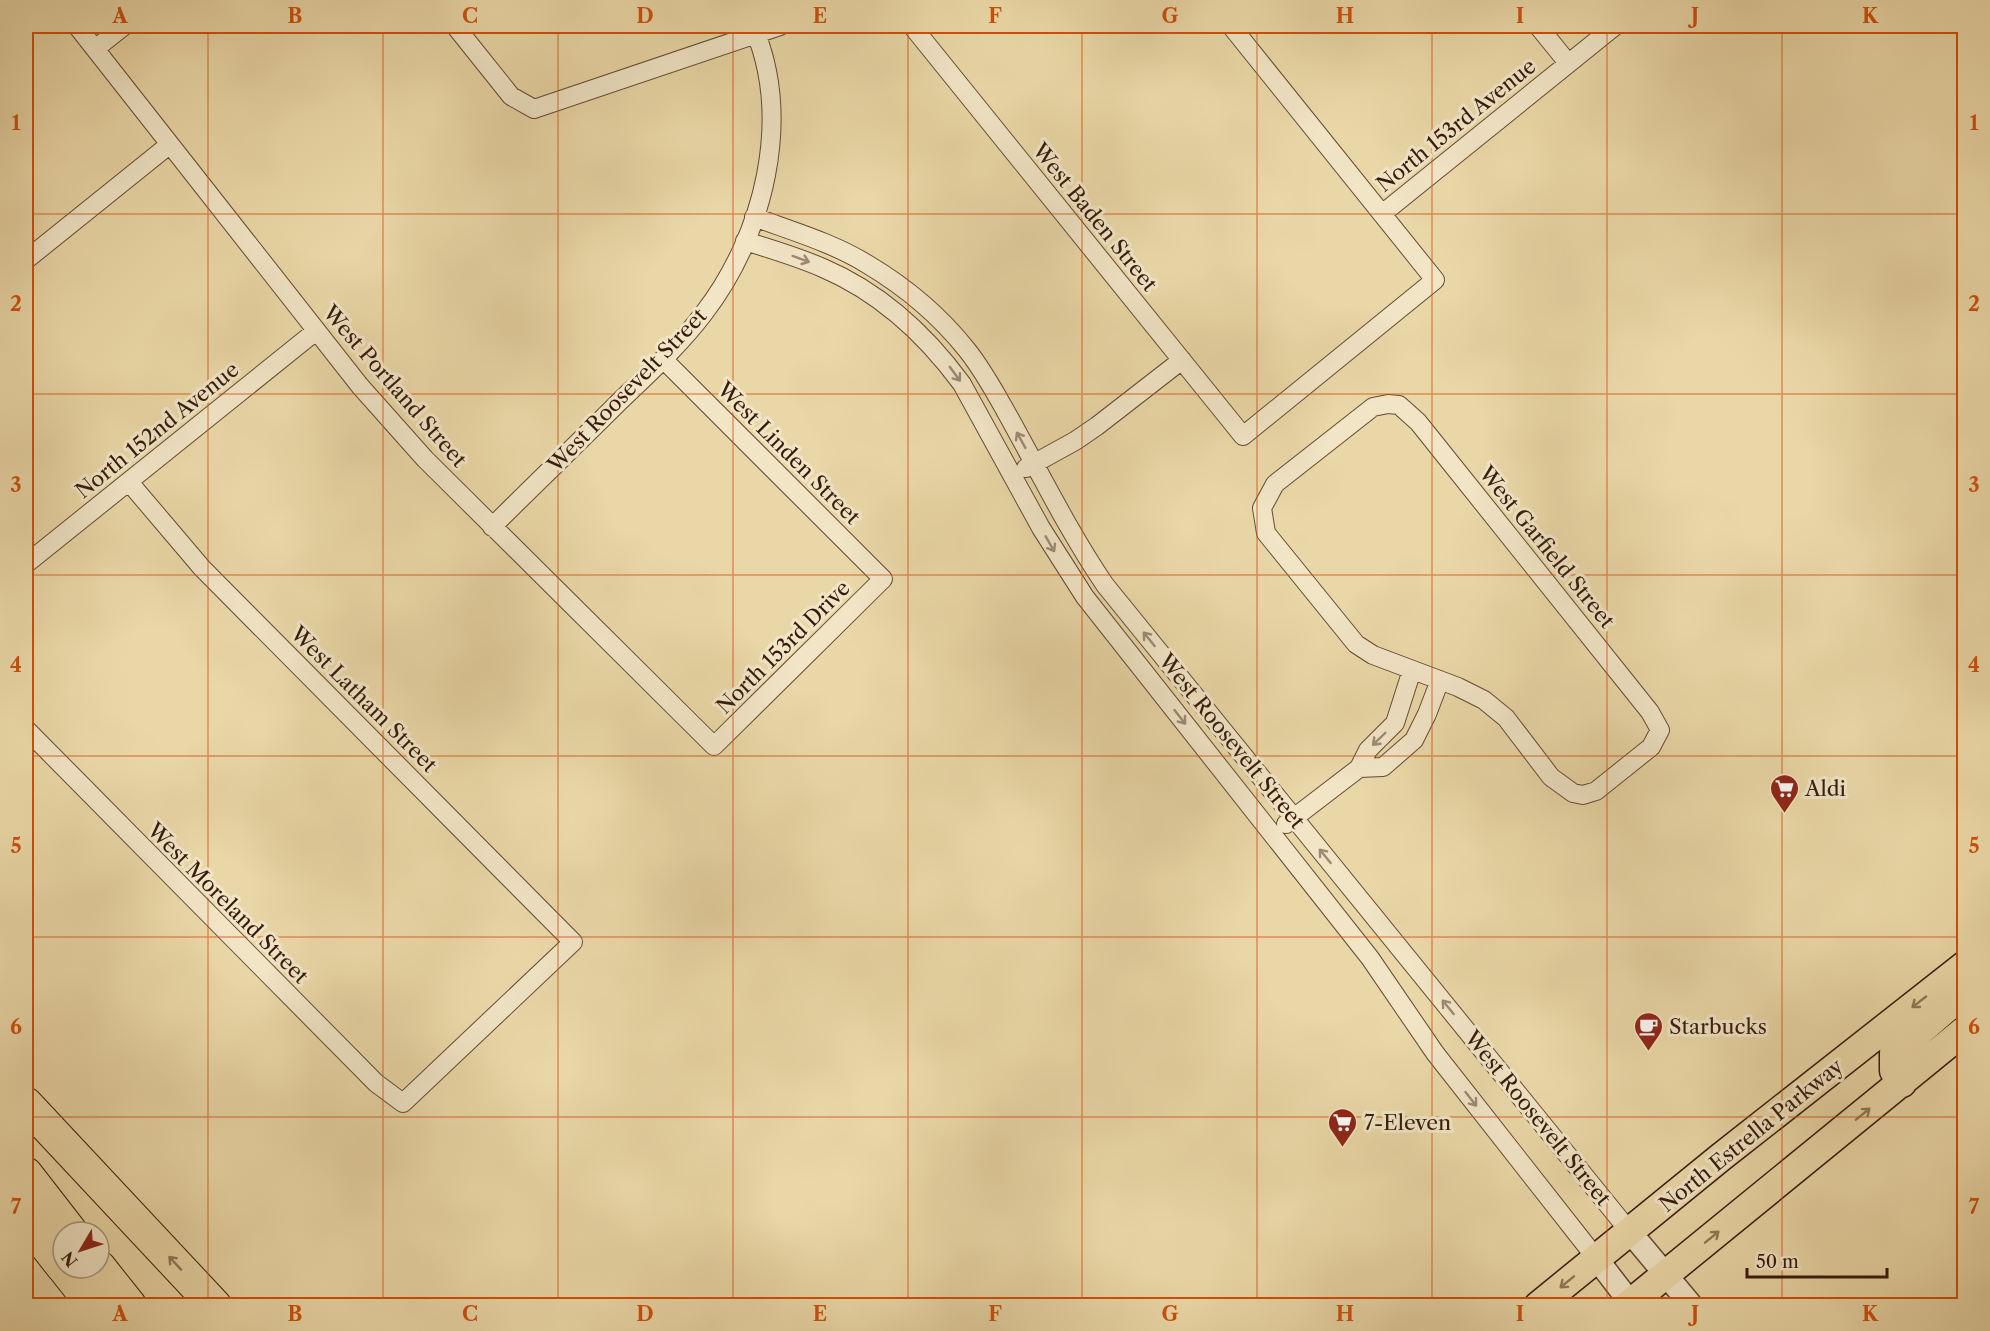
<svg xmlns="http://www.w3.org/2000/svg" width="1990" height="1331" font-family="'Libre Caslon Text',serif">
  <rect width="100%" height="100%" fill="#ead7a7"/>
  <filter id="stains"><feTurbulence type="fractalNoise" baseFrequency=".00333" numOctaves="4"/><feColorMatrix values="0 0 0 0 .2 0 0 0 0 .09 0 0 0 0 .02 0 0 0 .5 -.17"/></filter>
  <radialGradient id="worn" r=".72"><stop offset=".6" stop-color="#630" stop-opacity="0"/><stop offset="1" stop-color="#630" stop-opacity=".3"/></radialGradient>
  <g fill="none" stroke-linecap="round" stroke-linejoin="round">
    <defs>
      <path id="minor" d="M77,26L360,386L425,459L714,746L883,579L663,359
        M455,26L511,96L534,109L780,26
        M912,26L1243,436L1435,280L1231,26
        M1538,26L1568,63
        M95,49L124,26
        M1382,214L1615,26
        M754,217C792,231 833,243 867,264C904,286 940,316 967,350C984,371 997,396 1010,419C1041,475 1069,532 1105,585L1630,1232
        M745,241C771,249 798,257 823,268C879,292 926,335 962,384L1041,528L1085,597L1370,958L1435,1053L1596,1258
        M26,260L169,145
        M1388,404L1399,405L1418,422L1650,712L1660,730L1651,747L1596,791L1583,795L1573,793L1551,777L1506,718L1484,700L1458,687L1373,655L1356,644L1266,533L1262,508L1275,484L1373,407Z
        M1026,468L1075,441L1097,426L1182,360
        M492,527C534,485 577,444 619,402C648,374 679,346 704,313C764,235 793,119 753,26
        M26,564L316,331
        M26,729L376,1083L403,1103L573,942L202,568L129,482
        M1359,768L1383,767L1414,740L1427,714L1440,680
        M1286,824L1359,768L1368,750L1395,723L1412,670"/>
      <path id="tertiary" d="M1630,1232L1692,1306
        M1596,1258L1633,1306"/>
      <path id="primary" d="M1902,1083L1894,1071V1053L1964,993
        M1538,1306L1721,1157L1964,966
        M1627,1306L1964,1031"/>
      <path id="motorway" d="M26,1104L215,1306
        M26,1174L71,1232
        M26,1220L63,1267
        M99,1267L130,1306
        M64,1268L94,1306"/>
    </defs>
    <use href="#minor" stroke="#634a34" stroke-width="20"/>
    <use href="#tertiary" stroke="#634a34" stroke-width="25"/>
    <use href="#primary" stroke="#361b0d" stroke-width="31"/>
    <use href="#motorway" stroke="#361b0d" stroke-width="35"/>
    <use href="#minor" stroke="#f1e5c6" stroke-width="18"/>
    <use href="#tertiary" stroke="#f1e5c6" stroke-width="22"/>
    <use href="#primary" stroke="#ead7a7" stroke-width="28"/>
    <use href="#motorway" stroke="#ead7a7" stroke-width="33"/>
  </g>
  <defs><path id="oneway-shaft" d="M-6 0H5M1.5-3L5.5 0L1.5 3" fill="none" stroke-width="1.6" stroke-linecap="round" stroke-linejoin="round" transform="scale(1.5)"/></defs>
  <g stroke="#9d8a73">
    <use href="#oneway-shaft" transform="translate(801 259) rotate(20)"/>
    <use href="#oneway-shaft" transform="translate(955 374) rotate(54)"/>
    <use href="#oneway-shaft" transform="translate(1021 440) rotate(-119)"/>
    <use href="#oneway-shaft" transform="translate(1050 544) rotate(60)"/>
    <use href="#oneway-shaft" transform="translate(1149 639) rotate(-129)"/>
    <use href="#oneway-shaft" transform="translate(1180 717) rotate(52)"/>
    <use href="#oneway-shaft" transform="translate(1379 739) rotate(136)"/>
    <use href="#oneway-shaft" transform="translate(1325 856) rotate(-129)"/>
    <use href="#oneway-shaft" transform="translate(1448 1007) rotate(-129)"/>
    <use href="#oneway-shaft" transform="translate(1471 1099) rotate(52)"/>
  </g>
  <g stroke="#90795a">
    <use href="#oneway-shaft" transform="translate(1919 1002) rotate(142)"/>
    <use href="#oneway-shaft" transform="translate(1863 1114) rotate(-39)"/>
    <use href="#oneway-shaft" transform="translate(1712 1237) rotate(-39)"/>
    <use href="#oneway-shaft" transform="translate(175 1263) rotate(-133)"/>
    <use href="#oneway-shaft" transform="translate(1567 1282) rotate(141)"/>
  </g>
  <path fill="none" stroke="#cd500c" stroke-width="1.5" stroke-opacity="0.55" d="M208,26V1306M383,26V1306M558,26V1306M733,26V1306M908,26V1306M1082,26V1306M1257,26V1306M1432,26V1306M1607,26V1306M1782,26V1306M26,214H1964M26,394H1964M26,575H1964M26,756H1964M26,937H1964M26,1117H1964"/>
  <defs>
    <symbol id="supermarket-pin" viewBox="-11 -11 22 30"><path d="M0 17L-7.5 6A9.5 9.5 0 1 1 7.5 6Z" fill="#8f2418" stroke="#f1e5c6"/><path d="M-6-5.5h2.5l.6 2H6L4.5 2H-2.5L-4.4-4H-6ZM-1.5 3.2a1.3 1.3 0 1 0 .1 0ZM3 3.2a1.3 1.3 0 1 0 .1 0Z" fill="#fff"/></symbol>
    <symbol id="cafe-pin" viewBox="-11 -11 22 30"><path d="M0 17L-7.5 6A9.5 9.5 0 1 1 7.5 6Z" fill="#8f2418" stroke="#f1e5c6"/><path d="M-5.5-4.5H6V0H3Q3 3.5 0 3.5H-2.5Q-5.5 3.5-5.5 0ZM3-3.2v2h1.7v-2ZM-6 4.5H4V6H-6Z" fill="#fff"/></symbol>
  </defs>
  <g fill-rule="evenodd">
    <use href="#supermarket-pin" x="1768" y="772" width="33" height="45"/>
    <use href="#cafe-pin" x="1632" y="1010" width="33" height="45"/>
    <use href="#supermarket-pin" x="1326" y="1106" width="33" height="45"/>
  </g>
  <g text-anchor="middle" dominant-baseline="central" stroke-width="6" stroke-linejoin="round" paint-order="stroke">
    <g font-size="21" fill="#361b0d" stroke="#f1e5c6">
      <text transform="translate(1456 125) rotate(-39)">North 153rd Avenue</text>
      <text transform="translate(1095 217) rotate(51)">West Baden Street</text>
      <text transform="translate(395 386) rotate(49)">West Portland Street</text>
      <text transform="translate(627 390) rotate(-46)">West Roosevelt Street</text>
      <text transform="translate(157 430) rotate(-39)">North 152nd Avenue</text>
      <text transform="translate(789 453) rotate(45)">West Linden Street</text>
      <text transform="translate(1547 547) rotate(51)">West Garfield Street</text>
      <text transform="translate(783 647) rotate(-45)">North 153rd Drive</text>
      <text transform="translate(364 699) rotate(45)">West Latham Street</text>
      <text transform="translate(1232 741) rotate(51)">West Roosevelt Street</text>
      <text transform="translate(228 903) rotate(45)">West Moreland Street</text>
      <text transform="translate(1538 1118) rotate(51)">West Roosevelt Street</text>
      <text transform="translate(1751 1135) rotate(-39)">North Estrella Parkway</text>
    </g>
    <g font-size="21" fill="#361b0d" stroke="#f1e5c6" text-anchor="start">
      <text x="1805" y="788">Aldi</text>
      <text x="1669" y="1026">Starbucks</text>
      <text x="1364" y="1122">7-Eleven</text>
    </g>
  </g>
  <rect width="1990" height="1331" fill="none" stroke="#ead7a7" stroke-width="66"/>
  <g transform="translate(81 1250) rotate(231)"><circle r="28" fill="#f1e5c6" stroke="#a6947c" stroke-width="1.5"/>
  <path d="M0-4.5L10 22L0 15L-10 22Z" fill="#8f2418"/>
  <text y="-9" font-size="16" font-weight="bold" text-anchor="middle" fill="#361b0d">N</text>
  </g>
  <path d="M1747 1268v9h140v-9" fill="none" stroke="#361b0d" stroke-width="3"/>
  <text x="1756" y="1268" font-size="18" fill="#361b0d" stroke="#f1e5c6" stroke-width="4.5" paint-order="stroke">50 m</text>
  <rect x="33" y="33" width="1924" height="1265" fill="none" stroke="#cd500c" stroke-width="2"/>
  <g font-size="20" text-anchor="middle" font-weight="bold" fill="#cd500c">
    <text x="120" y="23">A</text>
    <text x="295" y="23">B</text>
    <text x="470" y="23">C</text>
    <text x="645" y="23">D</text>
    <text x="820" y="23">E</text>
    <text x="995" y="23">F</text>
    <text x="1170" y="23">G</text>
    <text x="1345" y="23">H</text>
    <text x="1520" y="23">I</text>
    <text x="1695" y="23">J</text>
    <text x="1870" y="23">K</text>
    <text x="16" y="130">1</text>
    <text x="1974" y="130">1</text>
    <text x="16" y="311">2</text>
    <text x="1974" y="311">2</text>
    <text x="16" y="492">3</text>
    <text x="1974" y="492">3</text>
    <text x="16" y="672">4</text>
    <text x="1974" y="672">4</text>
    <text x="16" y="853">5</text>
    <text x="1974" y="853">5</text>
    <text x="16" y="1034">6</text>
    <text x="1974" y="1034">6</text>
    <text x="16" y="1214">7</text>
    <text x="1974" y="1214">7</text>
    <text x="120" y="1321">A</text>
    <text x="295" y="1321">B</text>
    <text x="470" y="1321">C</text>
    <text x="645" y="1321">D</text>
    <text x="820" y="1321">E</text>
    <text x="995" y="1321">F</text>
    <text x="1170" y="1321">G</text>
    <text x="1345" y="1321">H</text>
    <text x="1520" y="1321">I</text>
    <text x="1695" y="1321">J</text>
    <text x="1870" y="1321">K</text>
  </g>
  <rect width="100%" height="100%" filter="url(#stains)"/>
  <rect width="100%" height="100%" fill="url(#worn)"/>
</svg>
